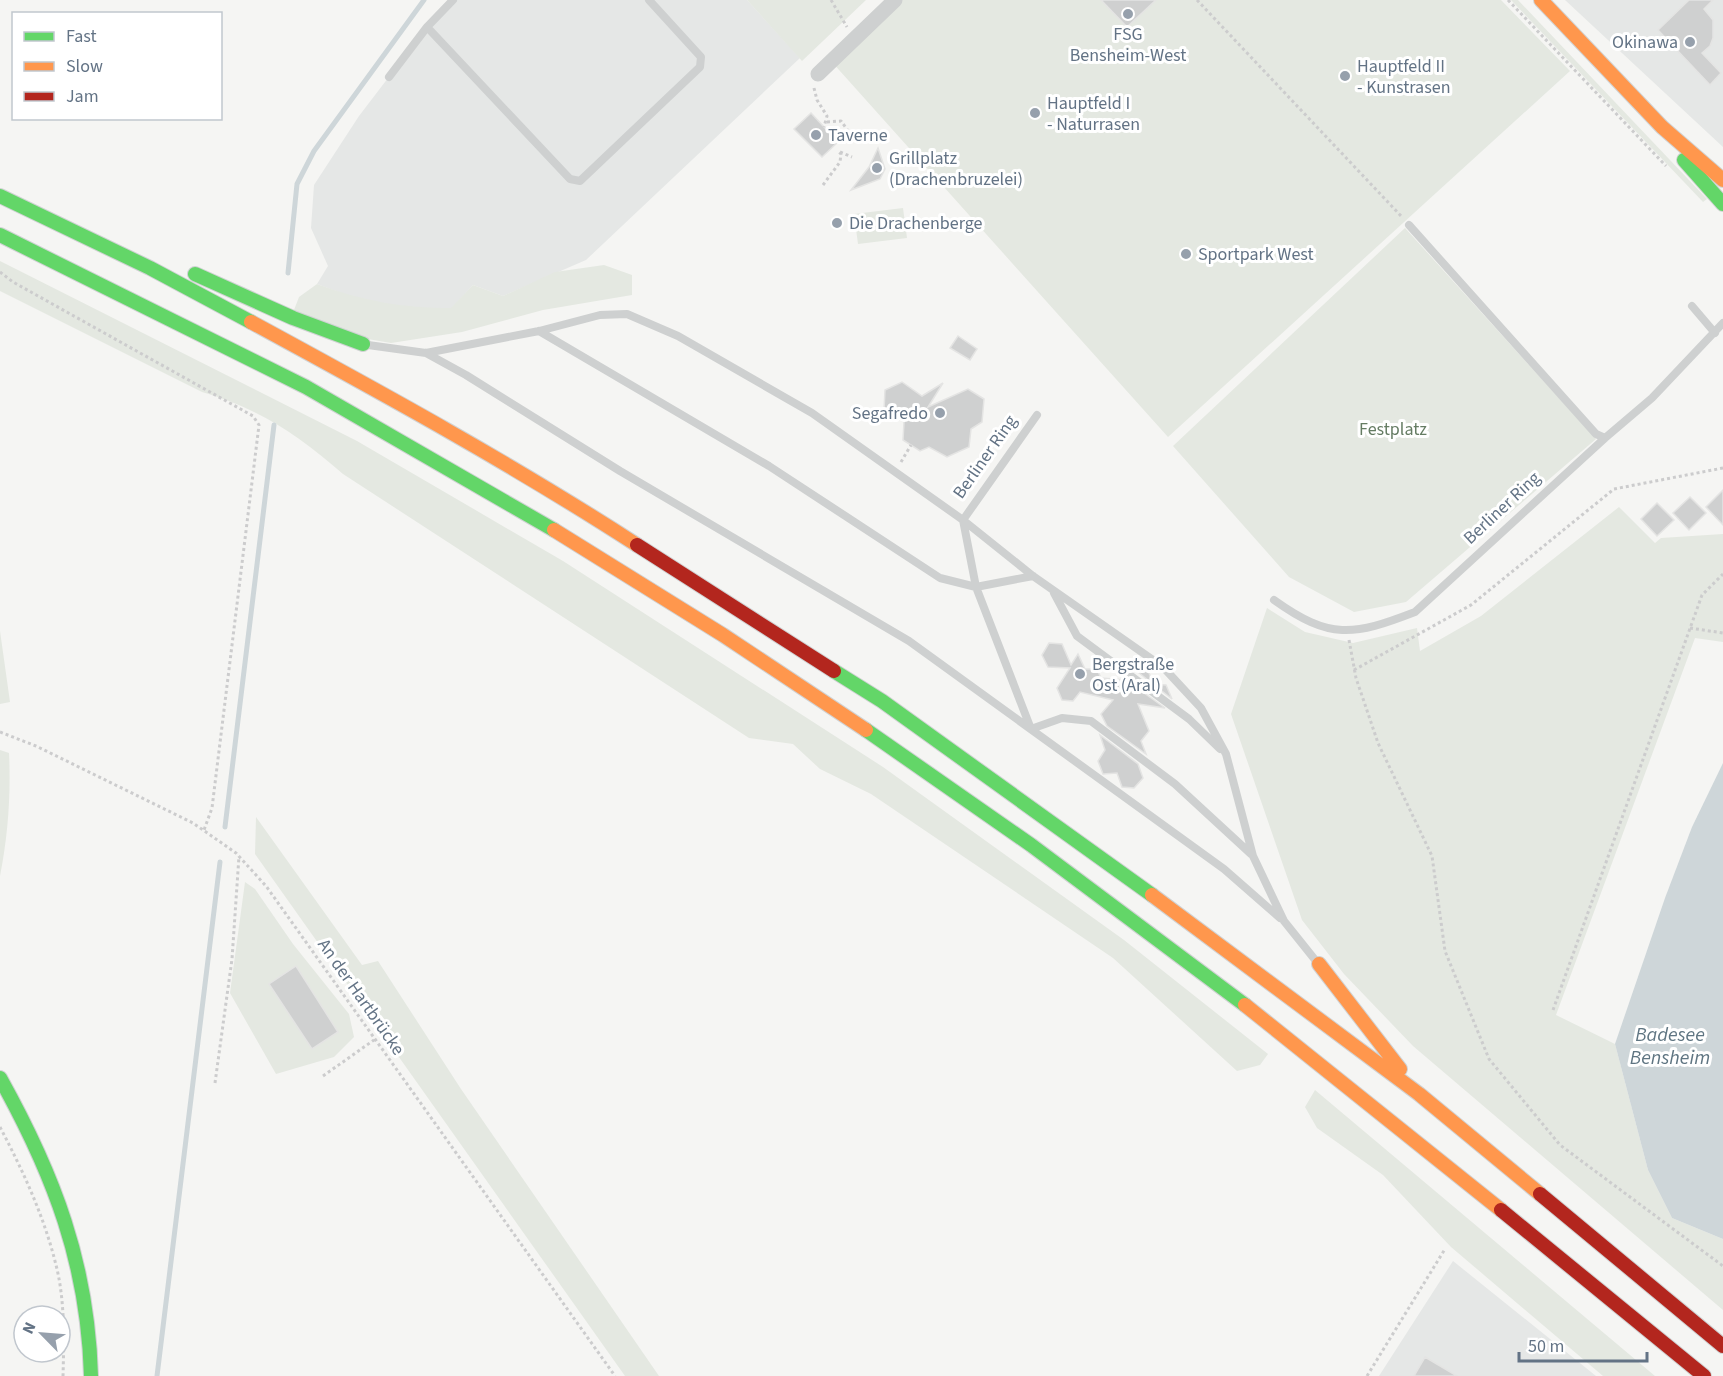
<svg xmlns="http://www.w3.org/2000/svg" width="1723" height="1376" font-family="'Source Sans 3',sans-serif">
  <rect width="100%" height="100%" fill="#f5f5f3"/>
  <path fill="#e5e7e6" d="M453,0H747L800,58L586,260L503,296L473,285L452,308H414L357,299L317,284L328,266L311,228L314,185L359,116L427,27Z
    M1565,0H1723V147Z
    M1453,1261L1596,1376H1379Z"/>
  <path fill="#e4e8e1" d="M747,0H866L802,61Z
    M897,0H1501L1570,71L1168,437L831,61Z
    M1511,0H1518L1707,199L1703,202Z
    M903,208L907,238L858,244L854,214Z
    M1405,228L1596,439L1406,602L1354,612L1289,577L1173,446Z
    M0,261L357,441L563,561L883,767L1124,940L1268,1054L1260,1065L1237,1071L1113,958L871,794L820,769L793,744L749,738L343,474C298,435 260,409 202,392L0,291Z
    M604,265L632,275V295L543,310L462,332L391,343L339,334L294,310L299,297L317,284C363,301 402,308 451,308L473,285L503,296L555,272Z
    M1619,507L1655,543L1661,538L1723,534V642L1695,638L1556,1015L1615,1044L1648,1170L1672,1218L1723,1239V1310L1413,1046L1344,974L1302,920L1231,714L1267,608L1305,632L1353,643L1417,628L1420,651L1481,616Z
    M0,631L10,702L0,704Z
    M0,750L9,753C11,794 8,836 0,876Z
    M256,817L362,965L378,961L461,1089L659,1376H625L255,854Z
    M245,882L255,889L293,944L349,1014L354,1037L334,1057L276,1074L230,993Z
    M1315,1090L1655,1376H1603L1451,1247L1383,1175L1317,1128L1305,1107Z"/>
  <path fill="#ced6d9" d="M1723,763V1239L1672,1218L1648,1170L1615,1044L1665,898L1692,827Z"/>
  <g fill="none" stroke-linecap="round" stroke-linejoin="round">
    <path stroke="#ced6d9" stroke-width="5" d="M288,273L297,184L314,151L424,0
      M225,827L274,425
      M157,1376L220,862"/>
  </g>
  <path fill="#cfd0d0" stroke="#e4e4e3" stroke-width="1.5" d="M1101,0H1156L1127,27Z
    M1689,0H1713L1704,9L1713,20V38L1710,46L1702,53L1721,73L1710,85L1658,30Z
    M811,113L838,142L822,157L794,129Z
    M878,148L885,169L880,179L851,190L869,167Z
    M958,336L977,349L970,360L950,348Z
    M902,382L922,396L943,383L928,407L968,389L984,399L982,422L971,429L969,447L947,457L929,447L920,451L903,440L904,422L884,410L885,390Z
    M1723,490V525L1706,507Z
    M1690,497L1706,513L1689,530L1673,513Z
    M1657,503L1674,520L1657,536L1641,519Z
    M1049,643L1062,644L1071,665L1078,654L1085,669H1097L1101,678L1126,680L1165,708L1138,704L1149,731L1141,741L1146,754L1107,726L1101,714L1113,700L1080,692L1073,701L1062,700L1057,688L1070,668L1048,667L1042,655Z
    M1134,669L1148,671L1154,684L1166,685L1172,699Z
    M1100,735L1138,764L1143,778L1134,788L1122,787L1117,773L1103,774L1098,761L1105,750Z
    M296,966L338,1032L312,1049L269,984Z
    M1425,1357L1457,1376H1414Z"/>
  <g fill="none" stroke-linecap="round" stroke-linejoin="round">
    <defs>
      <path id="fast" d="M1684,160L1723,204
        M0,196L150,268L251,322
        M0,235L306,387L554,530
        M195,274L293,318L363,344
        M834,671L882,701L1152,895
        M866,730L1031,845L1245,1005
        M0,1078C54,1175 88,1264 91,1376"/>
      <path id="slow" d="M1541,0L1662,127L1723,180
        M251,322C382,393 512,464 637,545
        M554,530L723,635L866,730
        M1152,895L1419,1094L1540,1194
        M1319,964L1400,1069
        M1245,1005L1501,1210"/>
      <path id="jam" d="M637,545L834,671
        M1540,1194L1723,1346
        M1501,1210L1704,1376"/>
    </defs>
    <use href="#fast" stroke="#d0d2d3" stroke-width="16"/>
    <use href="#slow" stroke="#d0d2d3" stroke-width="16"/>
    <use href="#jam" stroke="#d0d2d3" stroke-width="16"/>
    <path stroke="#cccccd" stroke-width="3" stroke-dasharray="3 3" stroke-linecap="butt" d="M831,0L847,27
      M1197,0L1402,217
      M1508,0L1666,166
      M814,88L817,100L827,116L824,127
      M827,122L841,121L854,139
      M840,152L852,157
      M823,185L840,162L841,154L838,151
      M0,272L13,282L253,416L259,425L212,808L204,830
      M901,462L911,445
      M1690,628L1723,633
      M1349,640L1356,678L1378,743L1432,856L1445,951L1489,1059L1560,1145L1723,1266
      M1354,670L1471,605L1614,489L1723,468
      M0,732L36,746L193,823L236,853L266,886L615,1376
      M1553,1010L1702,595L1723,574
      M323,1076L374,1040
      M215,1083L232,959L239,856
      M0,1127C23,1171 44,1216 56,1265C65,1300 64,1340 63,1376
      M1367,1376L1445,1249"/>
    <path stroke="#ced0d0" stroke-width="8" d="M427,27L570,179L580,181L700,67L701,57L649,0
      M389,77L427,27L453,0
      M1409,225L1596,434L1605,438
      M1692,306L1715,333
      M539,331L769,466L940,578L976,587L1033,576
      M368,345L426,353L539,331L600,315L627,314L678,336L812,413L963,520L1033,576L1163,667L1201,708L1226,754L1253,856L1284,921L1316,961
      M426,353L466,375L620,471L909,641L1224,869L1280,918
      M1037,415L963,520L976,587L1031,729L1062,718L1091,721L1175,784L1251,854
      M1054,593L1077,636L1189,719L1220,749
      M1274,600C1330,640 1353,636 1415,612L1605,438L1652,398L1723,323"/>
    <path stroke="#ced0d0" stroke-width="15" d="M818,74L895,0"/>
    <use href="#fast" stroke="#63d668" stroke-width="14"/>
    <use href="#slow" stroke="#ff974d" stroke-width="14"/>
    <use href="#jam" stroke="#b3261e" stroke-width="14"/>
  </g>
  <g fill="#96a0ac" stroke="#fff" stroke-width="2">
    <circle cx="1128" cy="14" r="6"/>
    <circle cx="1690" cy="42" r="6"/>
    <circle cx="1345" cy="76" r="6"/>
    <circle cx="1035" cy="113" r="6"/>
    <circle cx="816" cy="135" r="6"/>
    <circle cx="877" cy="168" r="6"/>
    <circle cx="837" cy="223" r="6"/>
    <circle cx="1186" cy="254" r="6"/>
    <circle cx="940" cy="413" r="6"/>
    <circle cx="1080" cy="674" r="6"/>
  </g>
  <g text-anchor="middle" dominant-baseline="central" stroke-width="6" stroke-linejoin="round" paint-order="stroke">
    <g font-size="18" fill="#637385" stroke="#fff" text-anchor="start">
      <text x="1128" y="34" text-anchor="middle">FSG<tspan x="1128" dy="21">Bensheim-West</tspan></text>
      <text x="1678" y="42" text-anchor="end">Okinawa</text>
      <text x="1357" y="66">Hauptfeld II<tspan x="1357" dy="21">- Kunstrasen</tspan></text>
      <text x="1047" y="103">Hauptfeld I<tspan x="1047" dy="21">- Naturrasen</tspan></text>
      <text x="828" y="135">Taverne</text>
      <text x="889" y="158">Grillplatz<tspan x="889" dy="21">(Drachenbruzelei)</tspan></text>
      <text x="849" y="223">Die Drachenberge</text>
      <text x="1198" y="254">Sportpark West</text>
      <text x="928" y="413" text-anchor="end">Segafredo</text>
      <text x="1092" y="664">Bergstraße<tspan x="1092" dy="21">Ost (Aral)</tspan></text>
    </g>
    <g font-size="18" fill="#657c63" stroke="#fff">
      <text x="1393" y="429">Festplatz</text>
    </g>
    <g font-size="18" fill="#637385" stroke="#fff">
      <text transform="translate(985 457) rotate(-55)">Berliner Ring</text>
      <text transform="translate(1502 508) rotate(-43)">Berliner Ring</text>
      <text transform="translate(361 997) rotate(55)">An der Hartbrücke</text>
    </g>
    <g font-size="20" font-style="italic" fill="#5f7582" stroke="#fff">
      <text x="1670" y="1035">Badesee<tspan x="1670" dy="23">Bensheim</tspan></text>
    </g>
  </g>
  <rect x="12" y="12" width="210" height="108" fill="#ffffff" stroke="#c1c7ce" stroke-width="1.5"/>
  <rect x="24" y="32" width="30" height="9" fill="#63d668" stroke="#c1c7ce" stroke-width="1.5"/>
  <text x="66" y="42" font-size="18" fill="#637385">Fast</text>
  <rect x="24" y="62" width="30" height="9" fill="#ff974d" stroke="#c1c7ce" stroke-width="1.5"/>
  <text x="66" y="72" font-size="18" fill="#637385">Slow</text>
  <rect x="24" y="92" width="30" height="9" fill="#b3261e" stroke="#c1c7ce" stroke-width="1.5"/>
  <text x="66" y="102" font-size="18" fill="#637385">Jam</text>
  <g transform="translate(42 1334) rotate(295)"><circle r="28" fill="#ffffff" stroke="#c1c7ce" stroke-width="1.5"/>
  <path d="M0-4.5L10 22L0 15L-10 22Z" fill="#96a0ac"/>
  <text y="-9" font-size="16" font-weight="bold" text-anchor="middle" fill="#637385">N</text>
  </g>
  <path d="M1519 1352v9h128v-9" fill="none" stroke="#637385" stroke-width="3"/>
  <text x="1528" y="1352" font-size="18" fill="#637385" stroke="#ffffff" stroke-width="4.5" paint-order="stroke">50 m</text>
</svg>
